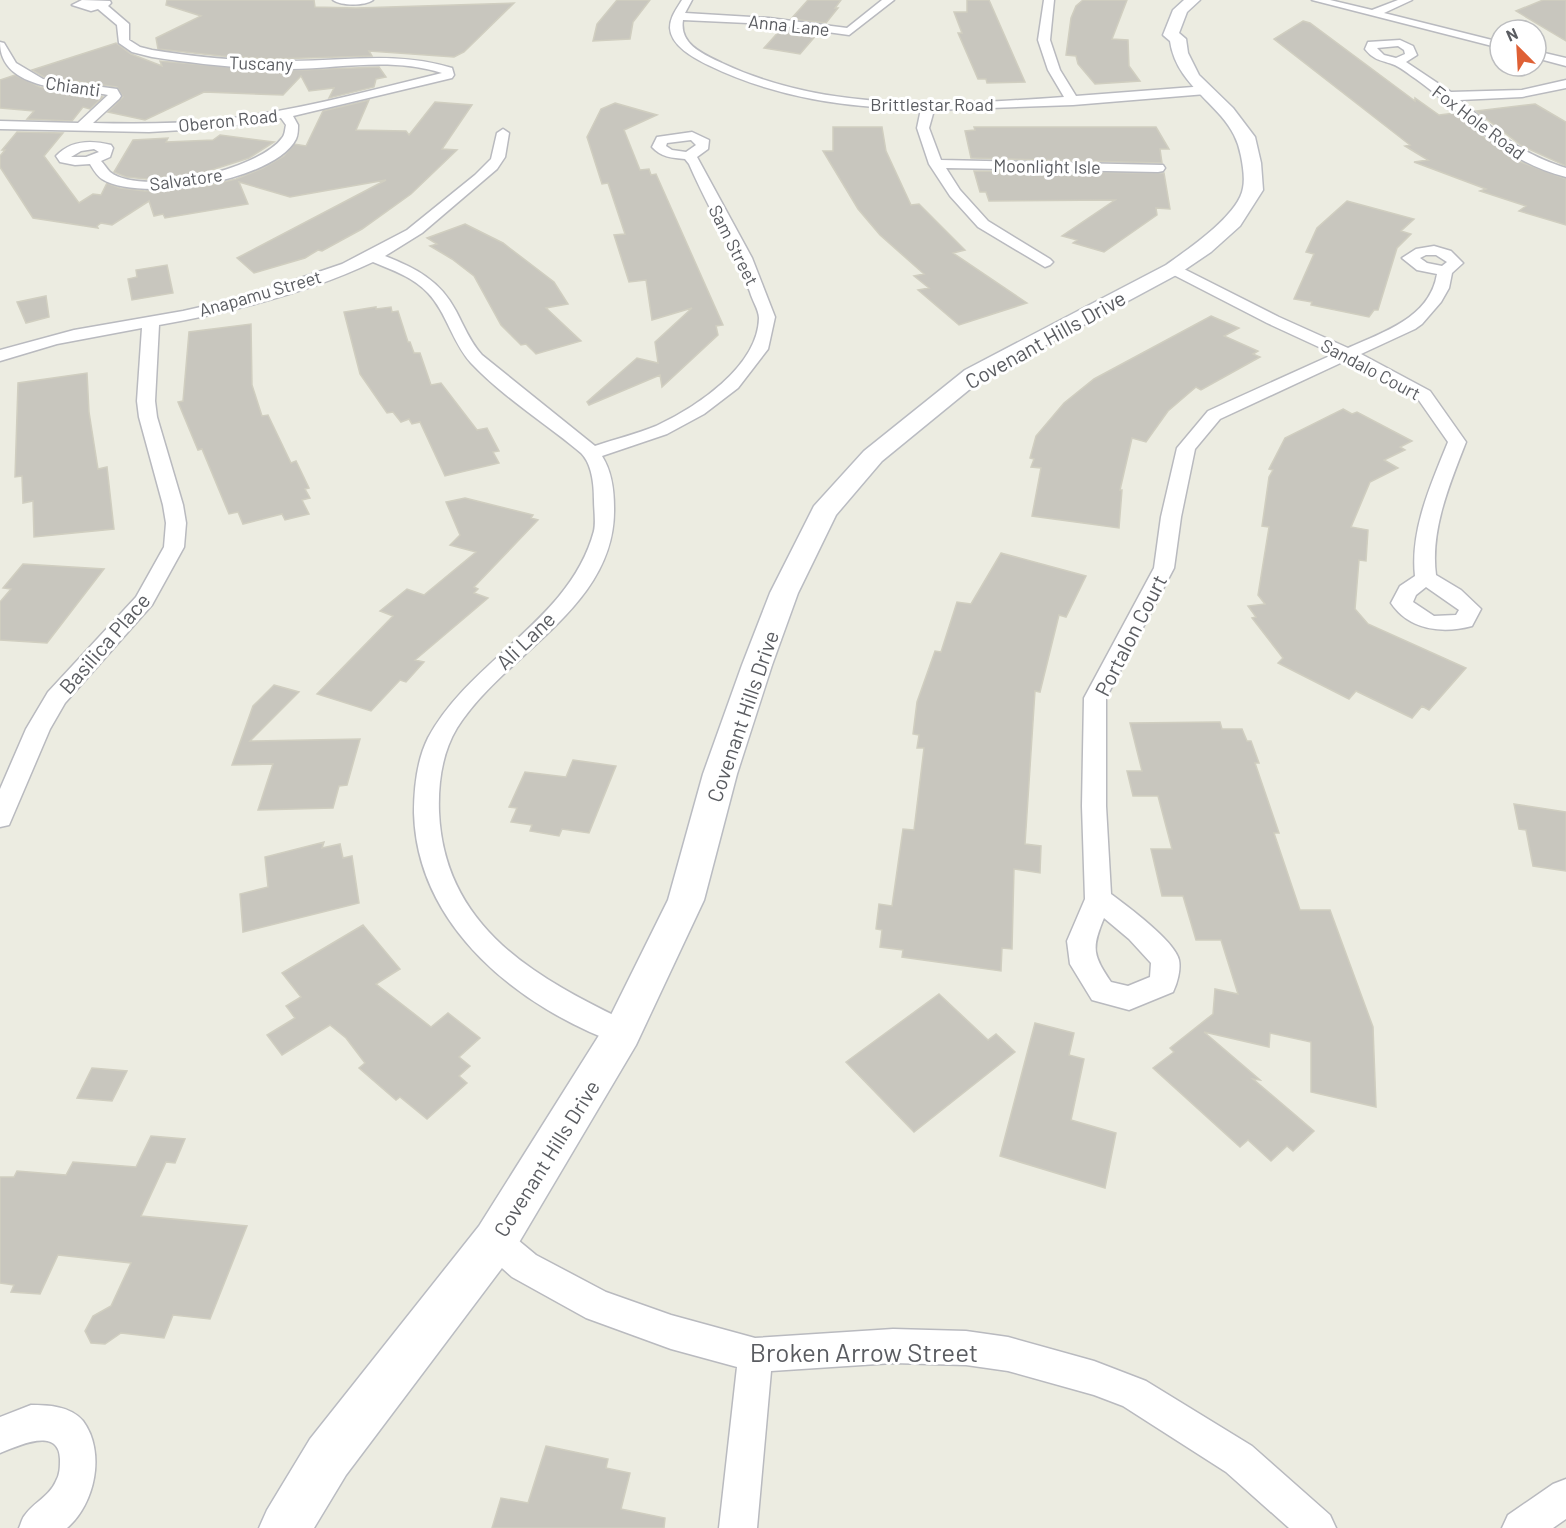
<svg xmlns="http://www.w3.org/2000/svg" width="1566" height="1528" font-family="Barlow,sans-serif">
  <rect width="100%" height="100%" fill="#ecece1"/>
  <path fill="#c8c6be" stroke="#d0cec0" stroke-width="1.5" d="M167,0H314L315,7L356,8L514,3L464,52L454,57L369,51L372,56L272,59L221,56L158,49L156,38L201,16L166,5Z
    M617,0H650L633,22L630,39L593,41L597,24Z
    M808,0H841L835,8H838L826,23L791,19Z
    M967,0H989L1025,82L987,83L986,79H978L958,33H962L954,12H967Z
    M1083,0H1127L1112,39L1128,40L1129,66L1140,81L1095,84L1078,64L1076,56L1066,55L1071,18L1076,6Z
    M1543,0H1566V41L1516,11Z
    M1303,21L1310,23L1415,101V98L1439,115L1455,113L1485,138L1521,162L1566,179V225L1519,211L1526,206L1480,191L1486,189L1414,162L1428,160L1405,146L1410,145L1274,39Z
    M782,28L818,33L800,54L764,48Z
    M116,43L131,54L162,66L160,61L273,71L379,67L386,77L376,79L374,87L329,98L334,88L309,91L301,76L283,95L204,92L145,120L108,112L123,97L117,87L44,77L32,70Z
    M15,75L40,87L103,97L90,109L83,107L72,121L27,119L34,111L0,108V80Z
    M369,100L356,130L406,131L409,135L435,102L472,105L442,149L457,150L411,194L362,229L322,251L318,250L305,258L254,273L237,258L386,180L290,197L239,182L248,204L165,218L163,214L154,216L149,201L112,225L101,223L97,226L98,228L33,218L0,167V156L5,150H2L17,132L63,133L44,156L79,203L93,194L101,195L107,183L120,188L145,191L206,186L236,179L263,168L284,156L294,144L306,146L323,111Z
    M615,103L657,115L624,130L640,170L649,169L651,175L656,174L723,325L716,326L718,335L662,387L660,375L589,405L587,402L637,358L658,363L655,342L692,308L652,320L646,280L629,282L614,235L625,234L608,183L602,184L587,137L601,109Z
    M1535,104L1566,122V166L1522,146L1476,111Z
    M833,127H882L886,151L911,205L919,204L965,250L953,253L1027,303L959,325L918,290L929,288L914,276L924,274L880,235L858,209L823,151H833Z
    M974,127H1156L1169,149H1160L1162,163L971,158L965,131L975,130Z
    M220,135L274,142L249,158L199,174L147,179L126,177L114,172L133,140L168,138L166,142L213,140Z
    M974,171L1164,173L1170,209L1156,208L1157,215L1104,252L1073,243L1077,240L1062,236L1115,200L989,201L986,192H980Z
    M1347,201L1414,219L1401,231L1411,234L1397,248L1378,310H1374L1369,317L1311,305L1312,302L1294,299L1314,254L1306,252L1317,228Z
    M465,224L503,243L554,282L568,304L546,308L581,341L536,354L526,344L521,345L501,325L474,276L452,259L430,246L437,244L427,238Z
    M167,265L173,293L132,300L128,279L137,277L136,270Z
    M46,296L49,317L26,323L17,302Z
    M376,307V309L391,307L392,312L398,311L408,342H410L414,353H420L431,385L441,383L477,430L487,428L499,451L493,452L499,463L445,476L420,422L412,424L409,419L401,422L393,412L387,413L360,374L344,312Z
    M1211,316L1239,328L1224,336L1258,351L1253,354L1260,357L1201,390L1196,387L1168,411L1146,442L1132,438L1120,490H1122L1119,528L1032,516L1041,468L1031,467L1034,459L1030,458L1036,436L1064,403L1094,379Z
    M251,324L252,385L262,416L268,415L291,463L296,461L309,488L305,489L310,498L302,500L309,514L285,520L282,514L243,524L238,512L229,514L202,449L198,450L178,402L183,401L189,332Z
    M87,373L89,412L98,469L107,467L114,529L34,537L33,501L23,503L22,476L15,477L18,383Z
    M1343,409L1352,414L1357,412L1412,441L1400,447L1405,450L1384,460L1398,468L1370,482L1351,527L1368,530L1366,561L1359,560L1355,609L1368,624L1466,668L1429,710L1422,706L1412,718L1356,691L1349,699L1278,663L1283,658L1252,618L1256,617L1248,606L1265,604L1258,595L1269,527L1262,526L1269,477L1273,470L1269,469L1285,438Z
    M465,498L533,515L531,518L538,520L474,587L478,589L474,593L488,598L415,660L424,662L406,682L400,680L371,711L317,694L393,616L380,611L407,589L424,595L476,552L450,545L460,535L446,502Z
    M1001,553L1086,576L1066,617L1059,615L1040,692L1035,691L1025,844L1041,846L1040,873L1014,869L1012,949L1002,948L1001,971L902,957L903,950L880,947L882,930L876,929L879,904L892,906L903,829L914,830L924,748H917L919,735L913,734L917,702L935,651L941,652L957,602L971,604Z
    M23,564L104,569L47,643L0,640V602L11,589L3,588Z
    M274,685L299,692L250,741L360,739L347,785L339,786L333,808L258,810L273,764L232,765L253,706Z
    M1220,722L1222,729H1242L1247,741H1251L1259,763H1255L1279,833H1274L1300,910H1330L1373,1027L1376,1107L1311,1092V1042L1270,1033L1269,1047L1204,1032L1260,1080L1253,1079L1314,1131L1293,1151L1287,1146L1271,1161L1248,1140L1240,1147L1153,1068L1174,1052L1170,1048L1213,1014L1215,989L1238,994L1221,940H1196L1183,896H1162L1151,849H1172L1158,796H1133L1127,771H1142L1130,723Z
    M573,760L616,766L589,833L562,829L559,836L530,831L532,825L511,822L517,808L509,807L525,772L566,777Z
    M1514,804L1566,812V871L1533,866L1526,830L1519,829Z
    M324,842L322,848L340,844L343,858L352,856L359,903L243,932L240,894L268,887L265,857Z
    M363,925L400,969L376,984L431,1027L448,1013L480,1038L459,1057L470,1066L459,1076L467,1083L427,1119L400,1097L396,1100L359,1068L365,1063L346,1038L330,1025L282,1055L267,1035L295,1018L286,1006L301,997L282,973Z
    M939,994L988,1040L996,1034L1015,1052L914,1132L846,1062Z
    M1035,1023L1074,1033L1069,1055L1084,1059L1071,1120L1116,1133L1105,1188L1000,1156Z
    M92,1068L127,1071L112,1101L77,1098Z
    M151,1136L185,1139L175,1163L166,1162L141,1216L247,1226L210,1319L173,1315L164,1338L121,1333L105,1344L91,1343L85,1331L93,1316L111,1306L131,1263L58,1255L40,1294L11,1292L14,1285L0,1283V1177H14L17,1171L66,1175L73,1162L136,1167Z
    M546,1446L608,1459L606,1468L630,1473L621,1509L665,1518L664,1528H492L501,1498L528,1503Z"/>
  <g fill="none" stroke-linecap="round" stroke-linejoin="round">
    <defs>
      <path id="street" d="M82,0L110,1L111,3L108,6L129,24V40L140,47L152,50C197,57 244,62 289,61C347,61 395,51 452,68L454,75L452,78L293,116L298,125C298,129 298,135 296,139C275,181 140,203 102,179C97,176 93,169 90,164L75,165L60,162L56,156C71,140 91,140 111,145L113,148L110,157L101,161C104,164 107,169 110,172C142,197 259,170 282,138C285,135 285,129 286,125L281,118L217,128L149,132L0,129V121L78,123L108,95C73,88 0,92 0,42L4,43L16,63L43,79L117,89L121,96L119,99L93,123C134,124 176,124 217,120C293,112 368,91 442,73C392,57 342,68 290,69C245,69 197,64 152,57L132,52L119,43L117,25L98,9L91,11L72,5ZM94,149L99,152L86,157H71L81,151Z
        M333,0H373C365,6 341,6 333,0Z
        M682,0H692L685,13L769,18L847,28L882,0H894L849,35L769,24L683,20C679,44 703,54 722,63C827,113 951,105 1064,97L1048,70L1038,40L1044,0H1054L1050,40L1060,70L1076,96L1206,86L1212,90L1206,94L1073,105L934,110L929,128L941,160L1163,165L1165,168L1163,171L1158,172L946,168L960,190L988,221L1050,259L1053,262L1050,265L1045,267L978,227L950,196L929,164L917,128L921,109C847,108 776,98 708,65C694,58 671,46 670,28C670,17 676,10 682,0Z
        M1312,0H1330L1372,10L1398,0H1412L1384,13L1500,42V48Z
        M1400,40L1413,46L1417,55L1406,62L1451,92L1522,90L1566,80V88L1522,97L1460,100C1498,133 1517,152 1566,168V177C1501,161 1468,116 1416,79C1408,74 1401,67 1392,64C1380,60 1374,60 1365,49L1368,42ZM1398,46L1404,50L1405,54L1396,58L1384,55L1377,48Z
        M1536,51L1566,58V66L1536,58Z
        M503,129L509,133L505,157L497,169L422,233L385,256C415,268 440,280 456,311C464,326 470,342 482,355L595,446C615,439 637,434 656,426C695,408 758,367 759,318C759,310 752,300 750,292C733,248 708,208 689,164L685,159C672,158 661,157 652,147L657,137L692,132L709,140L708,149L697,157L752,258L775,317L768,349L738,388L704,414L667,434L602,456C612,472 614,490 614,508C616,608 504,653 457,728C442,753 438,783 439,812C444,929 538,979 632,1024L636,1033L632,1042L622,1045C521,1009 417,928 414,813C414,788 417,760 428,738C470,659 570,621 594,531C596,522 594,510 594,500C594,484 592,464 581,453C545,423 503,397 471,363C452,342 447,313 428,293C413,277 392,270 373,262C305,294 232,312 159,325L155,401L157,417L183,505L186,523L184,547L152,605L65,703L50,729L12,818L9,825L0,827V789L26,729L48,692L136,597L164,547L166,523L163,505L139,417L137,401L142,328L57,344L0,361V350L74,330L183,311L245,297L342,264L407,230L475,175L491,159L497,133ZM691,140L696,145L686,152L672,150L666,146L667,143Z
        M1434,246L1451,251L1463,263L1452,273L1449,288L1441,302L1422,324L1415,329L1361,354L1430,391L1466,442C1450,483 1430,530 1436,575L1461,590L1481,609L1472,626C1442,634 1409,630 1391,603L1400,586L1415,576C1410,530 1431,484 1448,442L1418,399L1347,360L1220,419L1195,449L1181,517L1174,568L1106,698V806L1111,894C1127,906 1175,941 1179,960C1181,970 1177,984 1173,992L1129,1010L1092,1000L1070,964L1067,941L1085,899L1082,806L1084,698L1154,568L1161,517L1177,448L1208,411L1334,354L1267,323L1168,272L1165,269L1173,264L1178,266L1279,317L1348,348C1383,332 1430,318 1437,274L1417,270L1402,258L1416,249ZM1426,255H1436L1447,262L1442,266L1427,263L1420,258ZM1426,587L1459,610L1456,615L1434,616L1413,602L1416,595ZM1104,918L1129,939L1151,963L1150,977L1128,986L1111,982C1093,955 1091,949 1104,918Z
        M495,1225L506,1230L536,1255L606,1292L671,1315L755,1338L893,1329L966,1331L1008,1337L1094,1361L1146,1381L1252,1446L1330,1515L1336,1528H1289L1226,1472L1123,1406L1094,1395L1008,1371L966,1365L893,1363L771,1371L757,1528H719L737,1367L671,1349L586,1318L512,1277L484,1252L479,1241L484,1230Z
        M31,1405C48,1405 71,1406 83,1421C106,1452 95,1504 67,1528H19C21,1524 22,1518 25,1515C34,1502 49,1497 56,1481C60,1474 60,1467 60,1459C59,1426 18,1446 0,1453V1417Z
        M1566,1479V1519L1553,1528H1502L1508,1515L1553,1484Z"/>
      <path id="secondary" d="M1184,0H1200L1187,12L1179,33L1186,39L1188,53L1199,75L1233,108L1255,137L1261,163L1263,190L1240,226L1211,252L1180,273L981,380L882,461L836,515L798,593L772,665L737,774L704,900L636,1045L511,1256L346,1475L314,1528H259L267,1510L310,1439L479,1226L608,1021L668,900L703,774L742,665L770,593L814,506L864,451L965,370L1166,265C1187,250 1239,215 1243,188C1245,179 1243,166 1241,156C1238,140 1232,129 1221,116C1200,92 1175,75 1170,41L1163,35L1173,10Z"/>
    </defs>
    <use href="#street" stroke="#b9babf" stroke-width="3"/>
    <use href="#secondary" stroke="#babcc2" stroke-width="3"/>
    <use href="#street" fill="#fff" fill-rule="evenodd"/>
    <use href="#secondary" fill="#fff" fill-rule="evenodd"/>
  </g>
  <g text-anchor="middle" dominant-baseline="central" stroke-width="6" stroke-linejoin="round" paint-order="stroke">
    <g font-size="18" fill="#5a5c61" stroke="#fff">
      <text transform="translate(789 25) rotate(6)">Anna Lane</text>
      <text transform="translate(261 63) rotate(2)">Tuscany</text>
      <text transform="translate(73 86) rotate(8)">Chianti</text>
      <text x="932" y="104">Brittlestar Road</text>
      <text transform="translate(228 120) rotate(-6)">Oberon Road</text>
      <text transform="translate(1479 122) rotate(37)">Fox Hole Road</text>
      <text transform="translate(1047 166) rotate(1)">Moonlight Isle</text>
      <text transform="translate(186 179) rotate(-8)">Salvatore</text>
      <text transform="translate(734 245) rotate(63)">Sam Street</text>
      <text transform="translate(260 293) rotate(-16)">Anapamu Street</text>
      <text transform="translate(1371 369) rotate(28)">Sandalo Court</text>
    </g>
    <g font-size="21" fill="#5a5c61" stroke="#fff">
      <text transform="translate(1045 339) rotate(-29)">Covenant Hills Drive</text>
      <text transform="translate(1130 635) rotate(-63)">Portalon Court</text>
      <text transform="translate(525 640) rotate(-44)">Ali Lane</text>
      <text transform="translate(104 643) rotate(-49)">Basilica Place</text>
      <text transform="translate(742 716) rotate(-71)">Covenant Hills Drive</text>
      <text transform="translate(546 1158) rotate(-58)">Covenant Hills Drive</text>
    </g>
    <g font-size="26" fill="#5a5c61" stroke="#fff">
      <text x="864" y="1351">Broken Arrow Street</text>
    </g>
  </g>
  <g transform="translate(1518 48) rotate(336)"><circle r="28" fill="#ffffff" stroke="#bdbec0" stroke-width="1.5"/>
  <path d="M0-4.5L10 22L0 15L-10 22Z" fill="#df6035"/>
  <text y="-9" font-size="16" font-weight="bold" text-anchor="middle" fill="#5a5c61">N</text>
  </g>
</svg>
